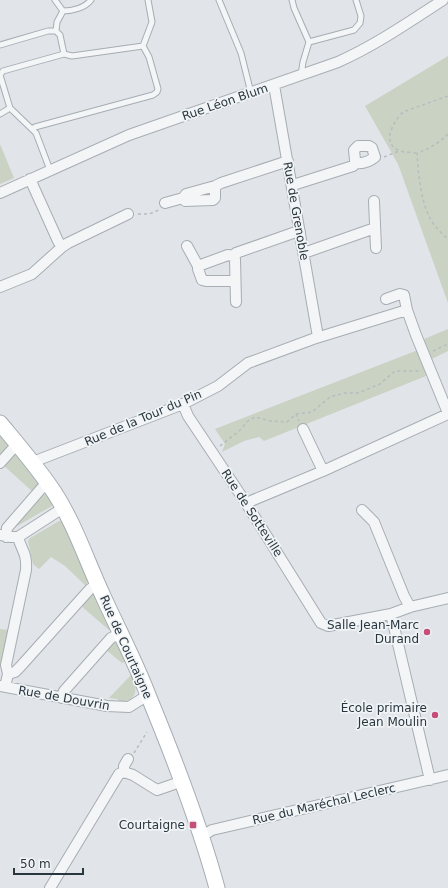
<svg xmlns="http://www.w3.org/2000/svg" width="448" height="888" font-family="'DejaVu Sans',sans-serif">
  <rect width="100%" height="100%" fill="#e1e5e9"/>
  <path fill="#c9d2c3" d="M448,56V303L398,164L365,106Z
    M0,144L14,178L0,184Z
    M448,329V351L432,359L424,339Z
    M418,350L426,376L264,441L259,437L244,441L222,452L225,444L215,429Z
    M0,432L8,443L7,447L0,456Z
    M12,453H16L38,481V485L33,492L2,464Z
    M41,494L47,495L52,504V506L12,529Z
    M59,521H61L63,523L88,580L86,586L65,566L51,557L39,569L33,564L28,541L30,538Z
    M91,594H95L110,627L109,630L80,605Z
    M0,629L8,630L0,667Z
    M115,642L119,646L127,661L122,663L105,649L112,643Z
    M132,674C137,689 139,700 120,702L117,699L109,698Z"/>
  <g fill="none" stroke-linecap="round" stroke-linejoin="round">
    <defs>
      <path id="lane" d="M55,0L63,11C72,11 85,8 91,0
        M219,0L241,53L251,93
        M292,0L294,8L309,42L303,62L301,75
        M56,31L57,22L63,11
        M309,42L354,30L360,23L361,16L356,0
        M0,45L48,31H56L60,35L64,54
        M0,75L3,71L64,54L72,56L143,46L152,22L148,0
        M0,75L10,108L36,133L50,170
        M0,114L10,108
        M32,129L35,127L153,95L157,92L158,89L149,57L143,46"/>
      <path id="street" d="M274,85L318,337
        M293,185L353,166L356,163C363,164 370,161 375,157L372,148L369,146H358L354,150L355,160L356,163
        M0,193L129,135L338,62C376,45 409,22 443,0
        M183,198L185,201L213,200L215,198V186
        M374,201L376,248
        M165,203L183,198L186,194L215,186L221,183L288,161
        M187,246L198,266L228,255L233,256
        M62,247L68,243L128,214
        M304,253L375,228
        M198,266V269L202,280L206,281H234
        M0,287L32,274L62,247L58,241L30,179
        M386,299L400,294L404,295L407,310L416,335L448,413
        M236,302L235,259L233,256L236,253L293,233L300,232
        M183,404L188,416L246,503L321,623L328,626L391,614L410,607L448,598
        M303,429L323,471
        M0,463L17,444
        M33,463L38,460L183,404L218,386L248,363L313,339L407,310
        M246,503L323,471L448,414
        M362,510L374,522L404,596L410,607
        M0,535L11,537H18L63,508
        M6,537L7,528L47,482
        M391,614L430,780
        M8,674L15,672L20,667L90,589L98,584
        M0,686L107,706L129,707L148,695
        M5,687L8,674L6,665L26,570C27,552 22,552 18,537
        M62,698L64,691L111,638L121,633
        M124,772L133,775L157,790L183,781
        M202,836L212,830L448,775
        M50,888L119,774L124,772V766L128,759"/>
      <path id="secondary" d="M0,423C19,446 38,468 54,492C75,524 87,562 103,596C118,629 135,661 148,695C174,758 199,822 217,888"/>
    </defs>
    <use href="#lane" stroke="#a6adb3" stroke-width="7"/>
    <use href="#street" stroke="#a6adb3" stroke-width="12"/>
    <use href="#secondary" stroke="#a6adb3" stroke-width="17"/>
    <path stroke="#b7bcc0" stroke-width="1.5" stroke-dasharray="3 3" stroke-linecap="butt" d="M448,134C439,143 429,149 417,153C418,173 421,203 431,220C435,227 442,234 448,239
      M416,153C411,152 403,153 398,150C381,142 394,121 403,112L448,96
      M384,157L399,151
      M138,214H149L159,210
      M433,351L448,344
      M296,414L312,412L330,397L344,393H358L380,384L395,371H421
      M220,446L239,431L248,421L255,417L271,421L287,422L296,414L299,421
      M134,753L147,732"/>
    <use href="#lane" stroke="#f3f5f7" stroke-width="5"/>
    <use href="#street" stroke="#f3f5f7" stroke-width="10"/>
    <use href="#secondary" stroke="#fff" stroke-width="15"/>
  </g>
  <g fill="#c44f77" stroke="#f0f4f6" stroke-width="1.5">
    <circle cx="427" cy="632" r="4"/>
    <circle cx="435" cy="715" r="4"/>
    <rect x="189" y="821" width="8" height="8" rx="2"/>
  </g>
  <g text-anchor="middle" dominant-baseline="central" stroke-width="3.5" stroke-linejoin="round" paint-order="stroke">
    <g font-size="12" fill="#2a363f" stroke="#f0f4f6">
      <text transform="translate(225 102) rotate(-19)">Rue Léon Blum</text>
      <text transform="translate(296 211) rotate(80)">Rue de Grenoble</text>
      <text transform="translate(143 418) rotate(-23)">Rue de la Tour du Pin</text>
      <text transform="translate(252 513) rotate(57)">Rue de Sotteville</text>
      <text transform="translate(126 647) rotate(66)">Rue de Courtaigne</text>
      <text transform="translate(64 698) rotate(10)">Rue de Douvrin</text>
      <text transform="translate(324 804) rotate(-13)">Rue du Maréchal Leclerc</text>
    </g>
    <g font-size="12" fill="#2a363f" stroke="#f0f4f6" text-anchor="end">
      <text x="419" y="625">Salle Jean-Marc<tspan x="419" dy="14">Durand</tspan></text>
      <text x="427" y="708">École primaire<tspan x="427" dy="14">Jean Moulin</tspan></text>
      <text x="185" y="825">Courtaigne</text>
    </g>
  </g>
  <path d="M14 868v6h69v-6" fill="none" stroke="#2a363f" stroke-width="2"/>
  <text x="20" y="868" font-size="12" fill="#2a363f" stroke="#f0f4f6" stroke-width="3" paint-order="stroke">50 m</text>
</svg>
